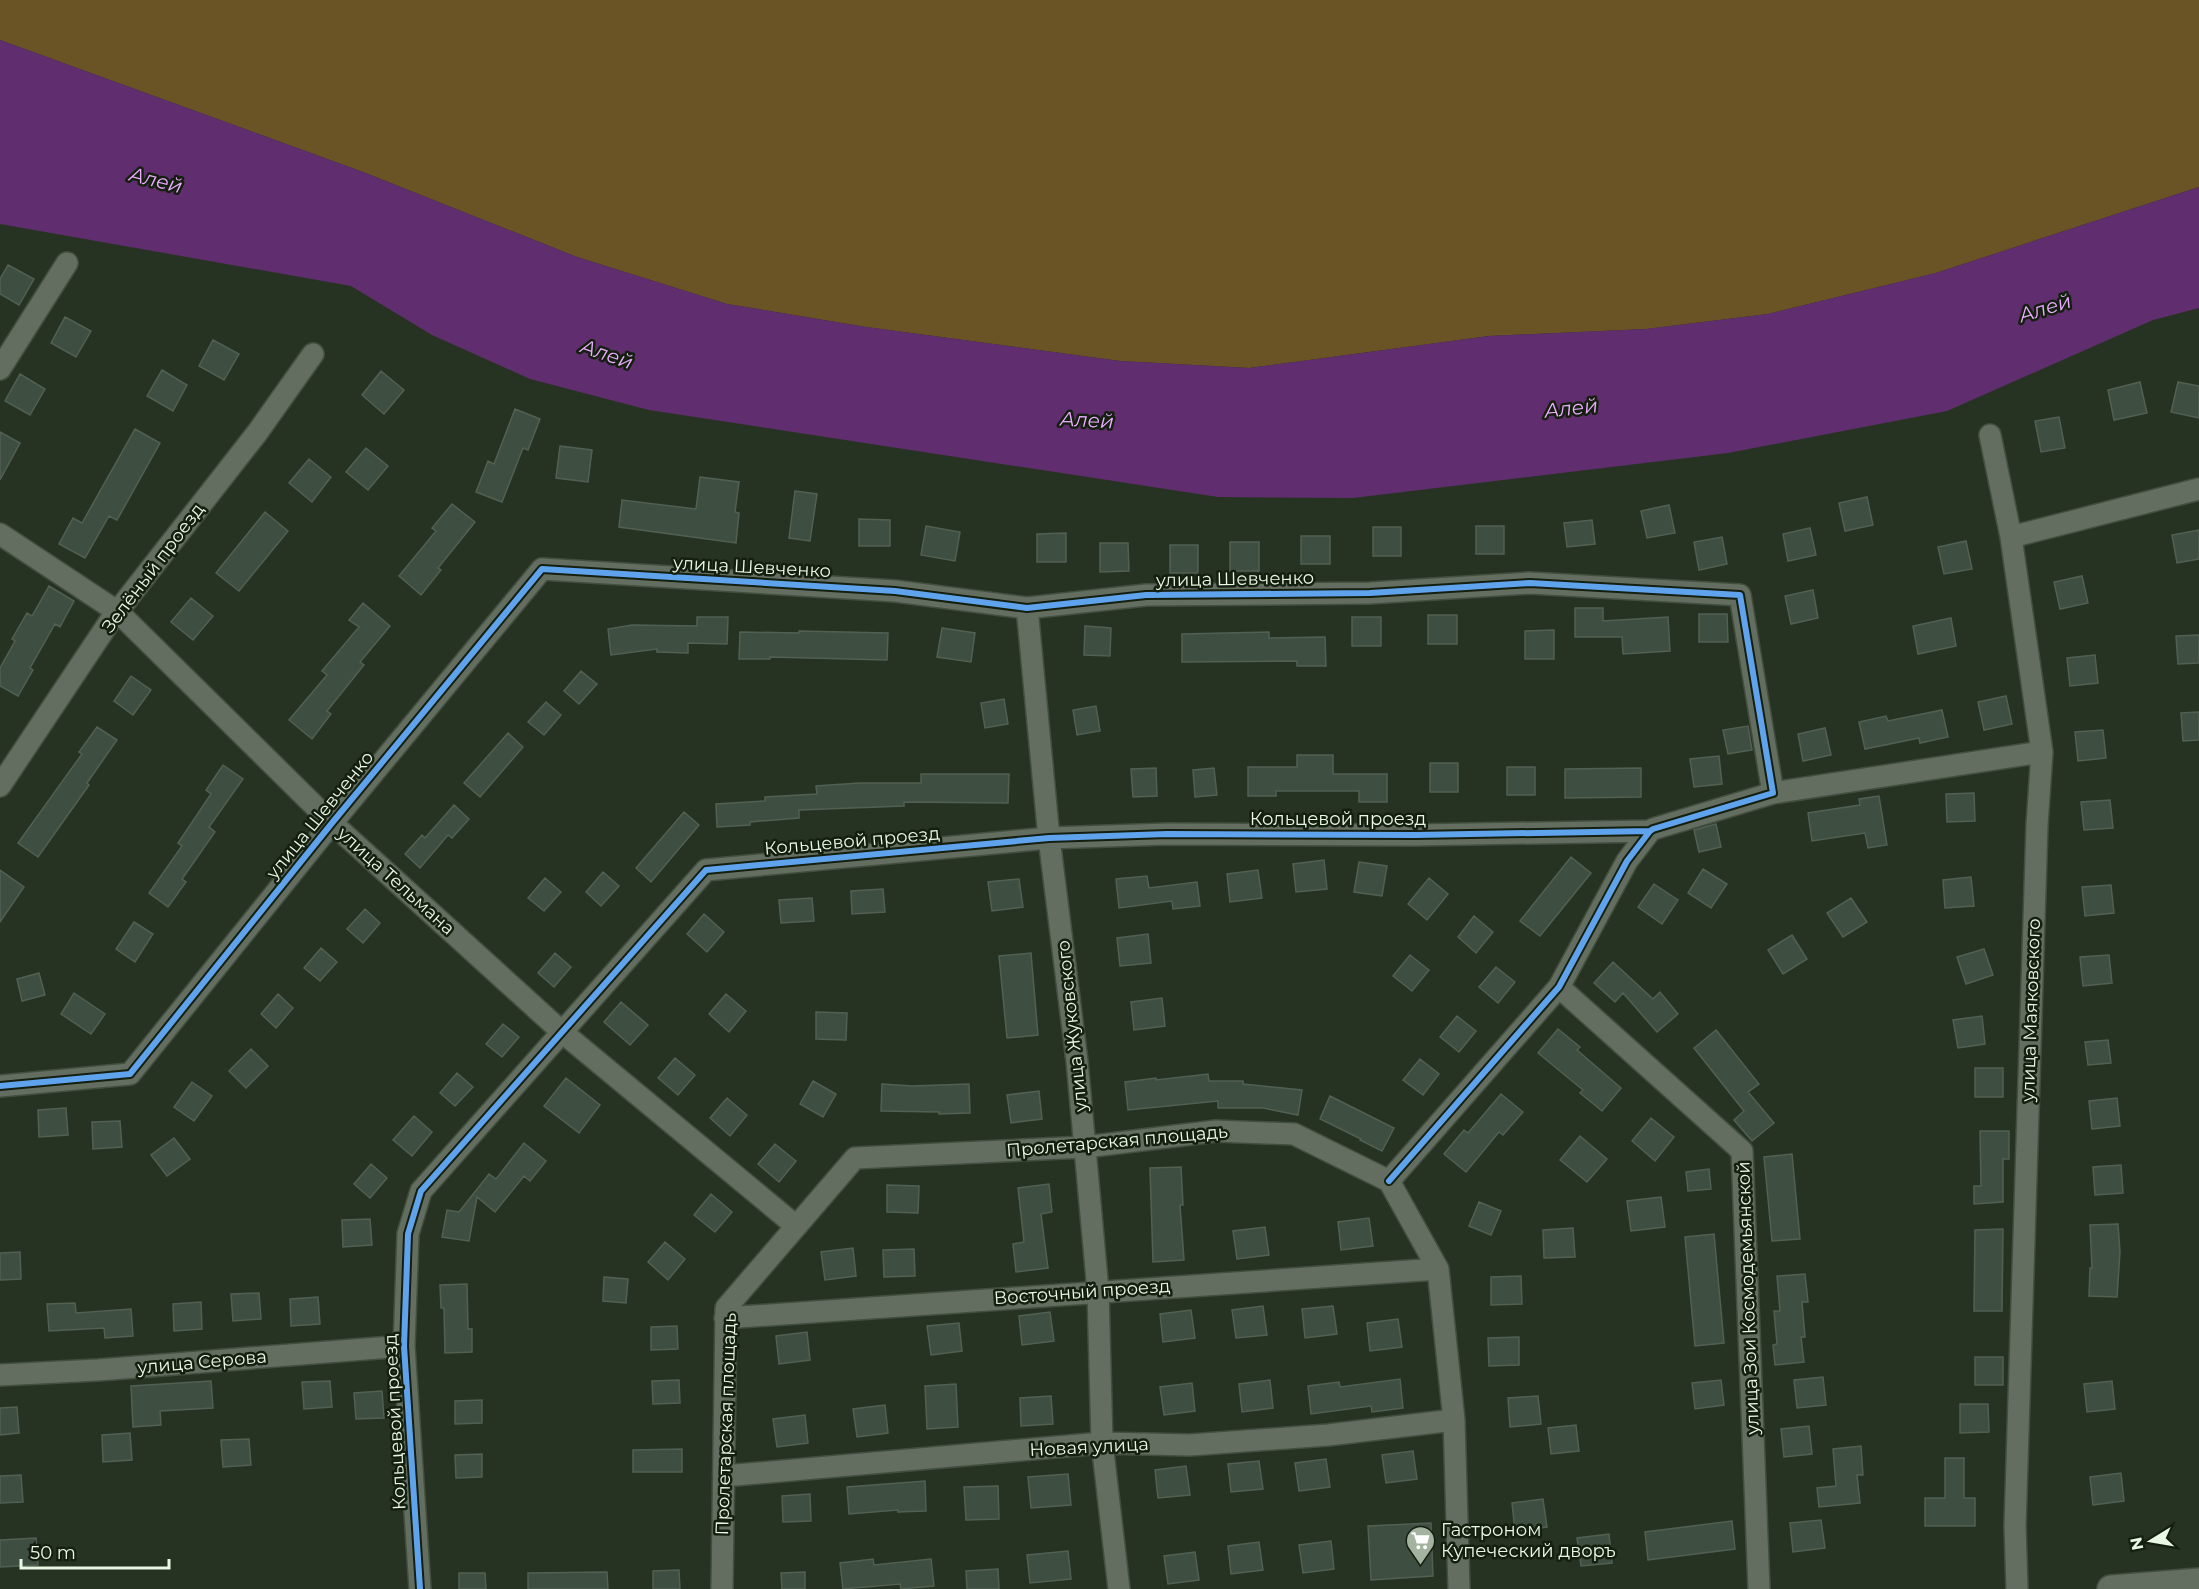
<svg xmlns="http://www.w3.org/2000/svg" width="2199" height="1589" font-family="Montserrat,sans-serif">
  <rect width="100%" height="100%" fill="#263322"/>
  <path fill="#6a5325" d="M0,0H2199V187L1936,273L1768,314L1646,329L1489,336L1249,368L1120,361L866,327L727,304L577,257L363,172L0,40Z"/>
  <path fill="#602e6e" d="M0,40L363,172L577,257L727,304L866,327L1120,361L1249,368L1489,336L1646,329L1768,314L1936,273L2199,187V308L2153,320L1947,411L1728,453L1353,498L1218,497L649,410L530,379L432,335L351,286L0,224Z"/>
  <path fill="#3e4e41" stroke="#516053" stroke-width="1.5" d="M8,265L34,279L19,305L0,294V279Z
    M65,317L91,331L76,357L51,343Z
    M213,340L239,354L224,380L199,366Z
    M162,370L187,385L173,411L147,396Z
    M381,371L404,390L384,414L362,395Z
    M20,374L45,389L30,415L5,401Z
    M2140,382L2147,413L2114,420L2108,390Z
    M2178,382L2199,386V418L2171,412Z
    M515,409L540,419L528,450L523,448L502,502L476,492L488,461L494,464Z
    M2059,417L2065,448L2041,452L2035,421Z
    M135,429L160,443L117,520L109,516L85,558L59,544L73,518L82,523Z
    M0,432L20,443L0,480Z
    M560,446L592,450L588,482L556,478Z
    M366,448L388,466L368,490L346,472Z
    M309,459L331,477L312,502L289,483Z
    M700,477L739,482L735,512L739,513L736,543L619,527L622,500L696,509Z
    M795,491L817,494L810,541L789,538Z
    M1867,497L1873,525L1845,531L1839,503Z
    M452,504L475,522L438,568L441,570L421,595L399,576L436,531L432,528Z
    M1669,505L1675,533L1647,538L1641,511Z
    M265,512L288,531L239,591L216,573Z
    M859,519L890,520V546H859Z
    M1592,520L1595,544L1567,547L1564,523Z
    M926,526L960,532L955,561L921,555Z
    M1476,526H1504V554H1476Z
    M1373,527H1401V556H1373Z
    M1810,528L1816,555L1788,561L1783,534Z
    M2199,530V559L2177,563L2172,535Z
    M1066,533V562H1037V534Z
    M1301,536H1330V564H1301Z
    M1722,537L1727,564L1699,570L1694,542Z
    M1966,541L1972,569L1944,574L1938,547Z
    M1230,542H1259V571H1230Z
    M1100,543H1128L1129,571L1100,572Z
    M1170,545H1198V573H1170Z
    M2082,576L2088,603L2060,609L2054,582Z
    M49,586L74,601L60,627L55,624L30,668L33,670L18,696L0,686V668L15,641L12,639L27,613L32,616Z
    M1813,590L1818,618L1791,624L1785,596Z
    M191,598L213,616L193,640L171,622Z
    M363,603L390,626L360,662L364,665L327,711L331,714L312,739L289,720L327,675L322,671L359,627L349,620Z
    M1575,608H1603V621L1668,617L1670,651L1623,654L1622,637H1575Z
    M1699,614H1727L1728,642H1699Z
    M1428,615H1457V644H1428Z
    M697,617H728L727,644L688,643V653L657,652V649L611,655L608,629L632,625L697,626Z
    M1352,617H1381V646H1352Z
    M1951,618L1956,646L1918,654L1913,626Z
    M1085,626L1111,628L1110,656L1084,655Z
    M942,628L975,633L971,662L937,657Z
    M1554,630V659H1525V631Z
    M799,631L888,633L887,660L770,657V659H739L740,632L799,633Z
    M1269,632V638L1325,637L1326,666H1297V661L1182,662V634Z
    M2199,635V663L2178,664L2176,636Z
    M2095,655L2098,683L2070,686L2067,658Z
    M581,671L597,684L579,704L564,691Z
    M131,676L151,690L133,715L114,701Z
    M2006,696L2012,724L1984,730L1978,702Z
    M1004,699L1008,724L985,728L981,703Z
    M546,702L561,715L544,735L528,722Z
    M1096,706L1100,731L1077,735L1073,710Z
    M1942,710L1948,737L1920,743L1919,738L1865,749L1859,722L1886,716L1888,721Z
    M2199,712V740L2183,741L2181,713Z
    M1748,726L1752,750L1728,754L1723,730Z
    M97,727L117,740L87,783L89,785L38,857L18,843L82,754L79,752Z
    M1825,728L1831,755L1803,761L1798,734Z
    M2103,730L2106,758L2078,761L2075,732Z
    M508,733L523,747L480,797L464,783Z
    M1297,755H1333V774H1387V802H1359V791H1276V796H1248V767H1297Z
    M1719,756L1722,784L1694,787L1690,759Z
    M1430,763H1458V792H1430Z
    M223,765L243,779L209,827L215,832L182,879L186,882L168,907L149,893L182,846L178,843L211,794L206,790Z
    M1507,767H1535V795H1507Z
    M1156,768L1157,796L1133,797L1131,769Z
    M1214,768L1217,795L1195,797L1193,770Z
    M1641,768V797L1565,798V769Z
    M921,774H1009L1008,803L904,802V806L799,810V818L750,822V825L717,827L716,804L765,801V797L817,794L816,786L860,783H921Z
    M1974,793L1975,821L1947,822L1946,794Z
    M1879,796L1887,845L1868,848L1865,833L1812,841L1808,813L1860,805L1859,799Z
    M2110,800L2113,828L2084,830L2081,802Z
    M454,805L469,819L452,838L448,835L420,868L405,854L422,835L425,838Z
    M684,812L699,825L651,882L636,868Z
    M1716,824L1721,847L1699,852L1694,830Z
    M1571,857L1591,873L1540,936L1520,921Z
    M1324,860L1327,889L1296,892L1293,864Z
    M1359,862L1387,866L1382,896L1354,892Z
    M1703,869L1727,884L1711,908L1688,893Z
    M0,870L24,887L0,922Z
    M1258,870L1262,898L1230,902L1227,874Z
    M603,872L619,886L601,906L586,892Z
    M1147,876L1149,888L1197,882L1200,906L1173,909L1172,901L1119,908L1116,879Z
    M1971,877L1974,906L1945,908L1943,880Z
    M545,878L561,892L544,911L528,898Z
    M1429,878L1448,894L1427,920L1408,904Z
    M1019,879L1023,907L992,911L988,882Z
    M1654,884L1678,900L1662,924L1638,907Z
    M2111,885L2114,913L2085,916L2082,887Z
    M883,889L885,912L852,914L851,891Z
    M812,898L814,921L781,923L779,900Z
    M1851,898L1867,922L1843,937L1827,913Z
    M365,909L380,923L363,943L347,929Z
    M704,914L724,932L707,952L687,934Z
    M1474,916L1493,932L1476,953L1458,937Z
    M134,922L153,934L135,962L116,949Z
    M1148,934L1151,963L1120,966L1117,938Z
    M1792,935L1807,959L1783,974L1768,950Z
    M321,948L337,962L320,981L304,968Z
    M1984,949L1993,975L1966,984L1957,957Z
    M555,953L571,967L554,987L538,973Z
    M1031,953L1038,1035L1007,1038L999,956Z
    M1410,955L1429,970L1412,991L1393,976Z
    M2109,955L2112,983L2083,986L2080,957Z
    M1613,962L1653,999L1660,992L1678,1014L1657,1032L1623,993L1615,1002L1594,983Z
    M1496,967L1515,982L1498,1003L1479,987Z
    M39,973L45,995L22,1001L17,979Z
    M74,993L105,1014L91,1034L61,1014Z
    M278,994L293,1008L276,1028L261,1014Z
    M726,994L746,1011L729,1032L709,1014Z
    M1162,998L1165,1026L1134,1030L1131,1002Z
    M621,1002L648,1025L630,1045L604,1022Z
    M816,1012L847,1013L846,1040L816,1039Z
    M1457,1016L1476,1031L1459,1052L1440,1037Z
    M1982,1016L1985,1044L1958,1048L1953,1020Z
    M503,1024L519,1037L502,1057L486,1044Z
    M1558,1029L1580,1047L1577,1050L1621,1088L1602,1111L1580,1093L1583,1090L1538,1053Z
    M1716,1030L1759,1084L1748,1092L1774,1123L1752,1141L1734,1120L1744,1111L1694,1048Z
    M2108,1040L2111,1063L2088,1065L2085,1042Z
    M251,1049L268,1066L246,1088L229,1071Z
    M675,1058L695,1075L678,1095L658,1078Z
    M1420,1059L1439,1074L1423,1095L1403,1080Z
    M1975,1068H2003V1097H1975Z
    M457,1073L473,1087L455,1106L440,1093Z
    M1208,1074L1209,1081H1243V1084L1302,1090L1298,1115L1263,1108H1218V1101L1128,1110L1125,1082L1156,1078V1080Z
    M566,1078L600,1105L579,1133L544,1106Z
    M813,1081L836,1094L823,1117L800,1104Z
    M192,1082L212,1096L194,1121L174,1107Z
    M882,1084L912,1086L969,1084L970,1113L939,1114V1112L881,1111Z
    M1039,1091L1042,1119L1011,1123L1007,1095Z
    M1501,1094L1523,1112L1503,1135L1499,1132L1466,1172L1444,1154L1464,1130L1468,1133Z
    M1330,1096L1394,1128L1382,1151L1360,1140L1361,1139L1320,1119Z
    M727,1098L747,1115L730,1136L710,1118Z
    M2117,1098L2120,1126L2092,1129L2089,1101Z
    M66,1108L68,1135L39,1137L38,1110Z
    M414,1116L432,1132L412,1156L393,1140Z
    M1651,1118L1674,1137L1655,1161L1632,1141Z
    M120,1121L122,1147L93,1149L92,1122Z
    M1980,1131H2009V1159H2003V1202L1974,1204V1186H1981Z
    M1580,1136L1607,1159L1587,1182L1560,1160Z
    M174,1138L190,1159L167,1176L151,1155Z
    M524,1143L546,1161L530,1181L524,1176L495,1212L477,1197L469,1241L442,1237L447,1210L459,1212L489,1174L496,1179Z
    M775,1144L796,1161L779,1182L758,1164Z
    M1792,1154L1800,1239L1772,1241L1764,1157Z
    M371,1164L387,1178L370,1198L354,1184Z
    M2121,1165L2123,1193L2095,1195L2093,1167Z
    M1181,1167L1183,1205H1180L1184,1260L1153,1262L1150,1168Z
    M1709,1169L1711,1189L1688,1191L1686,1172Z
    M1049,1184L1052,1212L1041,1214L1048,1268L1016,1272L1013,1244L1024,1242L1018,1188Z
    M887,1185L919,1186L918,1213L887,1212Z
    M711,1194L732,1212L715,1232L694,1215Z
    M1661,1197L1665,1227L1631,1231L1627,1201Z
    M1479,1202L1501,1211L1491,1235L1469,1226Z
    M1369,1218L1373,1246L1341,1250L1338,1222Z
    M370,1219L372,1245L343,1247L342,1220Z
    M2118,1224L2120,1252L2117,1297L2089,1296L2090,1268H2092L2090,1225Z
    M1265,1227L1269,1255L1237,1259L1233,1231Z
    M1573,1228L1575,1257L1544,1258L1543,1230Z
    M2003,1229L2002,1311H1974L1975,1230Z
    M1714,1234L1724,1343L1695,1346L1685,1237Z
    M665,1242L685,1259L668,1280L648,1262Z
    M853,1248L856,1276L825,1280L821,1252Z
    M914,1249L915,1276L884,1277L883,1250Z
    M20,1252L21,1279L0,1280V1253Z
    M1805,1274L1808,1302H1802L1805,1337H1801L1804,1362L1775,1365L1773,1345L1777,1344L1774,1311H1780L1777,1276Z
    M1521,1276L1522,1304L1491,1305V1277Z
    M604,1277L628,1279L626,1303L603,1301Z
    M467,1284L468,1329H472V1352L445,1353L444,1308H441L440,1285Z
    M259,1293L261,1319L233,1321L231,1294Z
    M318,1297L320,1324L291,1326L290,1299Z
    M201,1302L202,1329L174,1331L173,1304Z
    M75,1303L76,1313L131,1309L133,1336L105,1338L104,1328L49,1331L47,1304Z
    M1263,1306L1267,1335L1236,1338L1232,1310Z
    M1333,1306L1337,1334L1305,1338L1302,1309Z
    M1191,1310L1195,1338L1163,1342L1160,1314Z
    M1050,1312L1054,1341L1022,1345L1019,1316Z
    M1398,1319L1402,1347L1370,1351L1367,1323Z
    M959,1323L962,1351L931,1355L927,1326Z
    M677,1326L678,1349L651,1350V1327Z
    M807,1332L810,1360L779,1364L776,1336Z
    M1519,1337V1365L1489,1366L1488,1338Z
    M1975,1357H2003V1385H1975Z
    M1823,1377L1826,1405L1797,1408L1794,1380Z
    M1400,1379L1403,1408L1372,1412L1371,1406L1311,1414L1308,1386L1339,1382L1340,1387Z
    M679,1380L680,1403L653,1404L652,1381Z
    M1270,1380L1273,1408L1242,1412L1239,1384Z
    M1721,1380L1724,1405L1695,1409L1692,1383Z
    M211,1381L213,1408L160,1411L161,1425L133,1427L131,1386Z
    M330,1381L332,1407L304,1409L302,1382Z
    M2112,1381L2115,1409L2087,1412L2084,1384Z
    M1192,1383L1195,1411L1164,1415L1160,1387Z
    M956,1384L958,1427L927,1429L925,1386Z
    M382,1391L384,1418L356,1419L354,1393Z
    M1051,1396L1053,1424L1021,1426L1020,1398Z
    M1538,1396L1541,1424L1510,1427L1508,1398Z
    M482,1400V1423L455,1424V1401Z
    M1960,1404H1988L1989,1432L1960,1433Z
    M885,1405L888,1433L857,1437L853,1409Z
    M17,1407L19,1433L0,1435V1408Z
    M805,1415L808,1443L777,1447L773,1419Z
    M1576,1425L1579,1451L1551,1454L1548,1428Z
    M1809,1426L1812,1454L1784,1457L1781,1429Z
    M130,1433L132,1460L103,1462L102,1435Z
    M249,1439L251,1465L223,1467L221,1440Z
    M1861,1446L1863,1475H1857L1860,1503L1819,1507L1817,1488L1836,1486L1833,1449Z
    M682,1449V1472H633V1450Z
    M1413,1451L1417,1479L1386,1483L1382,1455Z
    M482,1454V1477L456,1478L455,1455Z
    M1945,1458H1964V1498H1975V1526H1925V1498H1945Z
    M1326,1459L1330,1487L1299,1491L1295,1463Z
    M1259,1461L1263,1489L1231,1492L1228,1464Z
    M1186,1466L1190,1495L1158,1498L1155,1470Z
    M2121,1473L2124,1501L2093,1505L2090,1477Z
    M1068,1474L1071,1505L1031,1508L1028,1477Z
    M21,1475L23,1502L0,1503V1476Z
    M925,1481L926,1511L898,1512V1510L849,1514L847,1487Z
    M998,1486L999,1519L966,1520L964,1487Z
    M810,1494L811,1521L783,1522L782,1496Z
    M1543,1499L1547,1527L1515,1531L1512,1503Z
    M1821,1520L1825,1548L1793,1552L1790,1523Z
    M1732,1521L1735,1549L1648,1560L1645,1532Z
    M1431,1523L1433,1576L1371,1580L1368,1526Z
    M1609,1534L1612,1563L1581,1566L1577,1538Z
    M36,1538L38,1565L0,1567V1540Z
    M1331,1541L1334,1569L1303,1573L1299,1545Z
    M1259,1542L1263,1570L1231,1574L1228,1546Z
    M1068,1551L1071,1579L1030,1583L1027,1555Z
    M1195,1552L1199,1580L1168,1584L1164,1556Z
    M873,1559L874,1565L931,1559L934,1586L901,1589L900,1584L843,1589L840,1563Z
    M998,1569L999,1589H967L966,1571Z
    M679,1570L680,1589H653V1571Z
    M607,1572L608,1589H528V1573Z
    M805,1572V1589H782L781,1573Z
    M459,1573H485L486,1589H459Z"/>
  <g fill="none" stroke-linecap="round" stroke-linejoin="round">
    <defs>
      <path id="minor" d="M0,369L67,263
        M1990,435L2011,537L2042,752L2037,825L2015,1526L2017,1589
        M0,534L118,612L332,823L562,1032L796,1226
        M2011,537L2199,489
        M1027,608L1049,838L1077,1061L1098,1291L1102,1443L1119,1589
        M0,786L110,621L257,433L313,354
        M1773,793L2042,752
        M1559,987L1742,1151L1759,1589
        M0,1086L130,1074L332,823L542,569L895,591L1027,608L1146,595L1370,593L1530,583L1740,595L1773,793L1653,829L1650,831L1627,861L1559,987L1389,1181
        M725,1318L1438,1269
        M0,1375L98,1370L404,1346
        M724,1476L1102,1443L1190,1445L1328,1435L1454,1420
        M420,1589L404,1346L408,1234L421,1191L706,870L1049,838L1167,834L1415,835L1650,831
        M722,1589L726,1308L855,1158L1085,1147L1216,1131L1294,1134L1389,1181L1438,1269L1454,1420L1459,1589"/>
      <path id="tertiary" d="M2111,1589L2199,1582"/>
    </defs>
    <use href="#minor" stroke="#424e3f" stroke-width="24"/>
    <use href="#tertiary" stroke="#424e3f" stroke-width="30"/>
    <use href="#minor" stroke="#636e60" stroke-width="21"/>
    <use href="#tertiary" stroke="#636e60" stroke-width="27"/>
    <defs>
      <path id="cycleway" d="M0,1086L130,1074L332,823L542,569L895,591L1027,608L1146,595L1370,593L1530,583L1740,595L1773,793L1653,829L1650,831L1627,861L1559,987L1389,1181
        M420,1589L404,1346L408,1234L421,1191L706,870L1049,838L1167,834L1415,835L1650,831"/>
    </defs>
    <use href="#cycleway" stroke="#141f10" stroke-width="10"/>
    <use href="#cycleway" stroke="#60a3ed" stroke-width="6"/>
  </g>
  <defs>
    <symbol id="supermarket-pin" viewBox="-11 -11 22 30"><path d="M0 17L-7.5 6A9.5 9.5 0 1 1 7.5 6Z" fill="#a4b3a0" stroke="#141f10"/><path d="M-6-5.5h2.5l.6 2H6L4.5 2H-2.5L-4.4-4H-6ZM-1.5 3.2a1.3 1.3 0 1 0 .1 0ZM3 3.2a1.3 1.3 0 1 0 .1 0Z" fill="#fff"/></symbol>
  </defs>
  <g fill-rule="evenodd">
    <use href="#supermarket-pin" x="1404" y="1524" width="33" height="45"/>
  </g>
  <g text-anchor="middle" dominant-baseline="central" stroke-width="5" stroke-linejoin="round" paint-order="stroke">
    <g font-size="18" fill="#e8f8e4" stroke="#141f10">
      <text transform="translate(752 567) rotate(3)">улица Шевченко</text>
      <text transform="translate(153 568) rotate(-53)">Зелёный проезд</text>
      <text transform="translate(1235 579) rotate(-1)">улица Шевченко</text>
      <text transform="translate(320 815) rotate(-51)">улица Шевченко</text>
      <text x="1338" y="819">Кольцевой проезд</text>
      <text transform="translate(852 841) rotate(-5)">Кольцевой проезд</text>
      <text transform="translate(396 881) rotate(42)">улица Тельмана</text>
      <text transform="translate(2031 1010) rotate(-88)">улица Маяковского</text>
      <text transform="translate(1072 1026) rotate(-96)">улица Жуковского</text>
      <text transform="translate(1117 1141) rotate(-5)">Пролетарская площадь</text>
      <text transform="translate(1082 1292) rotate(-4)">Восточный проезд</text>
      <text transform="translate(1748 1298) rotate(-92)">улица Зои Космодемьянской</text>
      <text transform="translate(202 1362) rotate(-5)">улица Серова</text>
      <text transform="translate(395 1422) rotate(-93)">Кольцевой проезд</text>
      <text transform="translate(726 1424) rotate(-88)">Пролетарская площадь</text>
      <text transform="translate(1089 1447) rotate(-3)">Новая улица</text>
    </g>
    <g font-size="18" fill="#e8f8e4" stroke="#141f10" text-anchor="start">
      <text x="1441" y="1530">Гастроном<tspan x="1441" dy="21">Купеческий дворъ</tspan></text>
    </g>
    <g font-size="20" font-style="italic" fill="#ecaeff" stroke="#141f10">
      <text transform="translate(156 180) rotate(14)">Алей</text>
      <text transform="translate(2045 308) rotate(-17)">Алей</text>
      <text transform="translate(607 354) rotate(19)">Алей</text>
      <text transform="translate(1571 408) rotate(-6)">Алей</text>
      <text transform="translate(1087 420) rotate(3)">Алей</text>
    </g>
  </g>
  <g transform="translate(2151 1541) rotate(259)" stroke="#141f10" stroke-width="4.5" paint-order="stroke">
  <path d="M0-4.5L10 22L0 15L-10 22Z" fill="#e8f8e4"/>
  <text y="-9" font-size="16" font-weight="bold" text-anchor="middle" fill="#e8f8e4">N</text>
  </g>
  <path d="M21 1559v9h148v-9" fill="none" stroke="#e8f8e4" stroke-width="3"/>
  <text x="30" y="1559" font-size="18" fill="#e8f8e4" stroke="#141f10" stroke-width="4.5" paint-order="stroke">50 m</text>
</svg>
